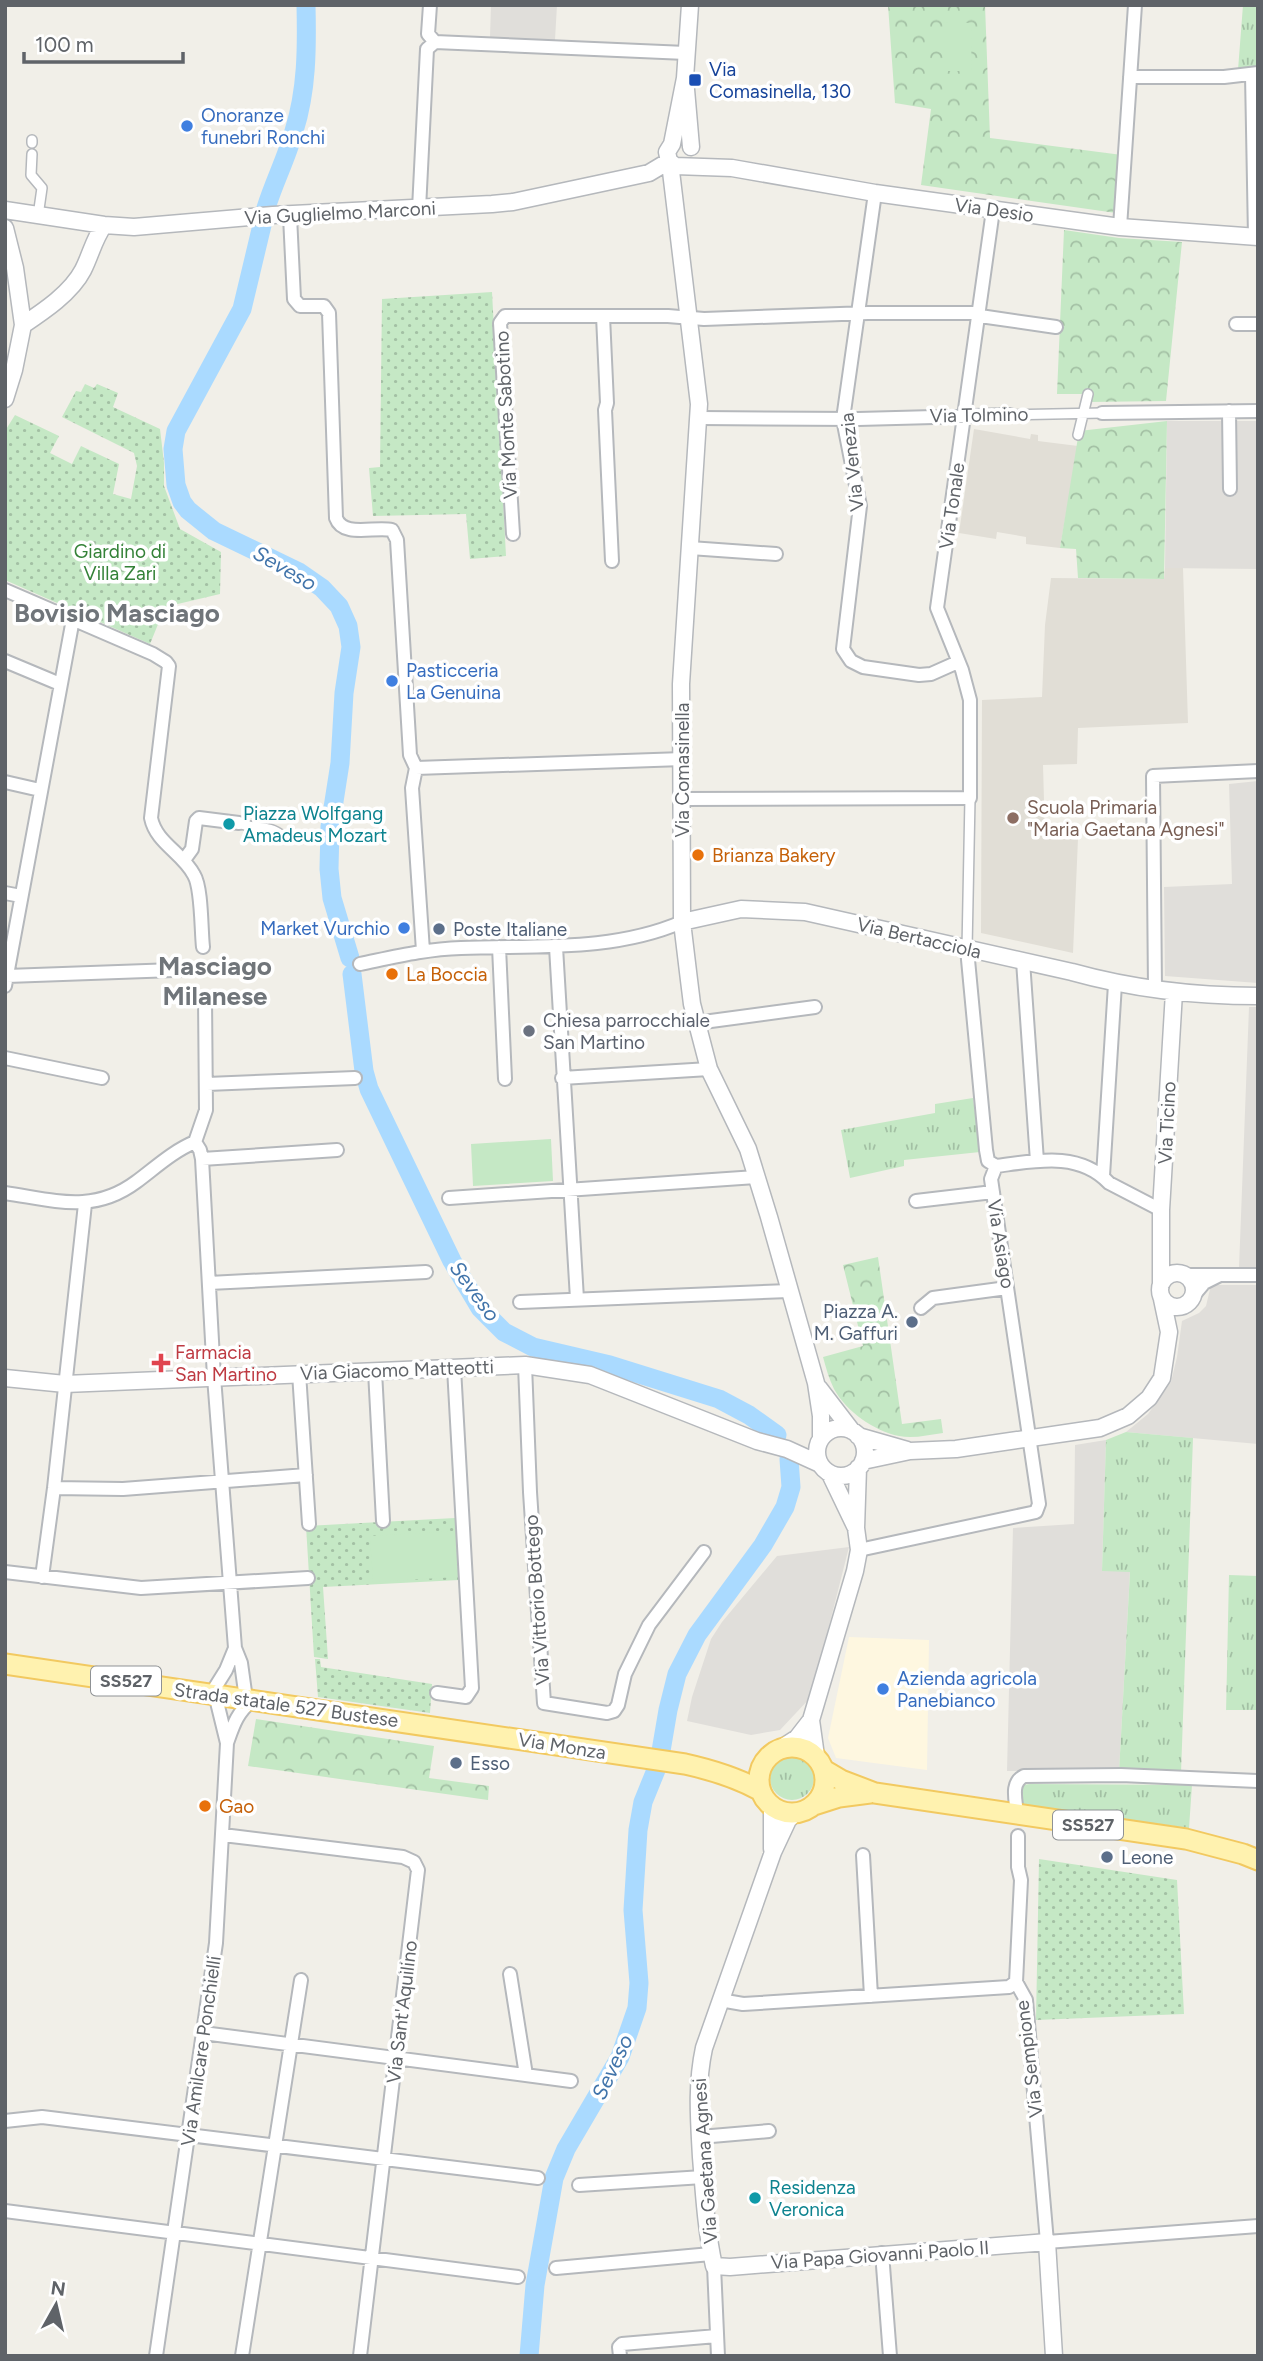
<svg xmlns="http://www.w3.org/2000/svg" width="1263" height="2361" font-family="Figtree,sans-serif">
  <defs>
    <pattern id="grass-tufts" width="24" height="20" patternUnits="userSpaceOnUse" patternTransform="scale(1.75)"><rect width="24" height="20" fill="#c5e8c5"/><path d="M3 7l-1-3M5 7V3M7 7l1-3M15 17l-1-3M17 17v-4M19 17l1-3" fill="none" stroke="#a3c0a4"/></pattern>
    <pattern id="park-crowns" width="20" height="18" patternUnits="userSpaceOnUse" patternTransform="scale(1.75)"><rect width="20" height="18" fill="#c5e8c5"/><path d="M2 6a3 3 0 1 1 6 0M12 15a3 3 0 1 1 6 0" fill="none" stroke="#a3c0a4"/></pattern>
    <pattern id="garden-dots" width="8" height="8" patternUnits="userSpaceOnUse" patternTransform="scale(1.75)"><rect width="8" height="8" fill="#c5e8c5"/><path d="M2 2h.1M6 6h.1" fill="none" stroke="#a3c0a4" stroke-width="1.8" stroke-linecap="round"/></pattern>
  </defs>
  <rect width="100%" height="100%" fill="#f1efe8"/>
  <path fill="#fef7e0" d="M849,1637L929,1640L927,1770L836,1758L828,1738Z"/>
  <path fill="#e0deda" d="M491,5H557L555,40L490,37Z
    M1167,421H1258V569L1165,568Z
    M1258,781V983L1165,976L1164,887L1232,884L1229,784Z
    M1249,1007H1258V1268H1239Z
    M1211,1285H1258V1444L1126,1432L1148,1414L1171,1382L1177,1357L1182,1321L1199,1313L1206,1306Z
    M1106,1440L1102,1570L1130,1571L1119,1772L1007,1771L1013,1528L1074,1524L1075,1445Z
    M849,1547L811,1697L780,1730L751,1735L687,1721L692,1697L711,1639L722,1622L777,1556Z"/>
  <path fill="#e1ded6" d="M974,429L1030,439L1031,434L1038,435V441L1078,446L1060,548L1026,544V537L997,532L996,539L959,533Z
    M1165,568H1183L1188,723L1078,728L1077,764L1043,765L1045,836L1078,839L1073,953L981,933L982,700L1042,697L1045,625L1051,578L1164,579Z"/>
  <path fill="url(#grass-tufts)" d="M1243,5H1258V66L1238,70Z
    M973,1098L980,1152L904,1160V1166L850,1178L841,1130L935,1113V1104Z
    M1126,1432L1193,1438L1181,1773L1119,1772L1130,1572L1102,1571L1106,1440Z
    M1229,1575L1258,1576V1710H1226V1713Z
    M770 1778a22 22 0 1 1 44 0a22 22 0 1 1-44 0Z
    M1030,1784L1192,1785L1189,1828L1026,1806L1021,1801V1789L1023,1785Z"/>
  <path fill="url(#park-crowns)" d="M888,5H985L990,138L1122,155L1116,213L921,185L931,109L895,103Z
    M1064,230L1119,238L1182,242L1166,401L1089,402L1090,394H1057Z
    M1167,421L1164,579L1078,578L1076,549L1060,548L1079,431Z
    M878,1257L902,1424L941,1419L943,1433C928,1435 913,1439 899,1436C874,1431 846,1411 834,1389C829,1379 826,1368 823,1357L863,1346L843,1265Z
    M256,1719L434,1746L429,1778L489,1786L488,1800L248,1766Z"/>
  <path fill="url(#garden-dots)" d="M492,292L506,556L470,559L466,514L373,516L369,468L380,467L382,299Z
    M85,384L94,388L97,384L118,393L113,407L160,429L164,463V486L180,529L221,552L220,594L165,607L150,644L5,580V431L15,415L59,436L50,453L72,464L81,446L119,464L113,494L131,499L137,466L134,453L62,417L76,391L81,392Z
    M455,1518L459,1580L323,1587L328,1659L314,1657L306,1526Z
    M315,1659H320L321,1667L432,1684L430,1713L318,1697Z
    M1039,1859L1177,1880L1184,2014L1036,2020Z"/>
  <path fill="#c5e8c5" d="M943,22L972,23L971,71H943Z
    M551,1139L553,1181L473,1186L471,1144Z
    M454,1531L457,1577L373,1582L370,1536Z"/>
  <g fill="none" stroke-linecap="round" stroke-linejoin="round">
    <path stroke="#aadaff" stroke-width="19" d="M266,208C274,182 287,157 294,131C307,90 307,48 306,5
      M263,221L242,309L176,431L173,449L176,485L182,502L188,510L214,531L299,572L322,588L339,606L348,626L351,647L344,693L340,763L330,827L329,869L332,898L350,958
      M352,974L364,1071L369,1089L452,1261L480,1308L504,1332L533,1347L610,1365L719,1399L749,1415L777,1435
      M661,1751L668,1710L677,1674L697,1635L763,1545L785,1507L791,1487L789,1459
      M529,2356L535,2285L554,2178L566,2149L620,2057L637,2008L639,1983L633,1910L638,1830L643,1802L656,1770"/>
    <defs>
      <path id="pedestrian" d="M32,140V143
        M32,154L31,175L42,188L39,209
        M1010,415L1102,413
        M1078,435L1088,394
        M239,823C254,830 269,824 282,836
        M967,949L970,798"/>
      <path id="minor" d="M430,5L428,34L435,42
        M435,42L686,53
        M1252,75L1255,237
        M1130,77H1224L1258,73
        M875,193L843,419L860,506L843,649L851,661L863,667L919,675L931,674L958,662
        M419,209L427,49L435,42
        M290,216L294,299L300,306H324L329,313L336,518C343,538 375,526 392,530L397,540L410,755L416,768L412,788L423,951
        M1120,227L1135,5
        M603,316L607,403L605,410L612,561
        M1236,324H1258
        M1229,411L1230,489
        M1102,413L1258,411
        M700,418L858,419L1010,415
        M513,534L500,323L505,316H668L704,319L868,313H974L980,316L1056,327
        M690,548L776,554
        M5,590L153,654L166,662L169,666L151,818C156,843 183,853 194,875C202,888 201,930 203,947
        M5,661L60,684
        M416,768L683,759
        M5,782L40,790
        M683,799L970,798V700L962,670L937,608L993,210
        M184,860L192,849L196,821L199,818L239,823
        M5,893L21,896
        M499,947L505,1079
        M556,947L577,1299
        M967,949L986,1150L988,1161L996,1166
        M1023,961L1037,1161
        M360,964C394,957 426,949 461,948C535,945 612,952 682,922
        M7,976L202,969
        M5,986L73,619
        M1155,989L1153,776L1258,771
        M696,1023L815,1007
        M5,1058L102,1078
        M562,1078L709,1069
        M207,1084L355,1078
        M195,1142L200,1150L202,1159L214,1377L235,1648L241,1663L246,1699
        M202,1159L337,1150
        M996,1166C1035,1161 1079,1151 1109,1183L1161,1210
        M1103,1176L1115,984
        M5,1193C54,1200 93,1214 136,1182C155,1168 173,1151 195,1142L206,1110L205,998
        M449,1198L756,1177
        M916,1201L993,1192
        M1185,1275H1258
        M209,1283L426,1272
        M1193,1296L1204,1283L1220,1275
        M520,1302L789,1291
        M921,1308L933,1298L1007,1288
        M525,1365L530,1492L544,1703L607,1713L614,1711L618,1705L625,1674L649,1625L704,1552
        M375,1371L383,1521
        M299,1373L309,1524
        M54,1488L123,1489L306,1475
        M859,1550L1036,1512L1039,1504L991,1179L996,1166
        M5,1572L141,1588L308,1578
        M42,1577L54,1488L85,1204
        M437,1693L466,1697L472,1688L454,1368
        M211,1694L226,1670L235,1648
        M215,1694L227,1743
        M1017,1814C1016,1800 1010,1783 1024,1776L1121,1775L1257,1781
        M223,1835L403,1857L414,1862L418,1870L360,2356
        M1018,1836V1867L1021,1880L1016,1982L1026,2000L1047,2242L1258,2226
        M863,1855L871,1996
        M510,1974L526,2075
        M720,2000L743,2004L1009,1987L1016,1982
        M203,2033L571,2081
        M5,2121L42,2117L538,2178
        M700,2137L769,2131
        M579,2185L703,2177
        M5,2211L518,2277
        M882,2253L890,2356
        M714,2266L718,2356
        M556,2268L711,2254
        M156,2356L216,1943L227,1743C233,1726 237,1712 253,1700
        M242,2356L301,1980
        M620,2356L619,2347L622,2344L717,2336"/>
      <path id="tertiary" d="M690,5L685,78L691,147
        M685,78L672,144L667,152L669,161L675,166L732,168L875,193L1120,227L1258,237
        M670,163L699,404L681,684L682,922L689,980L692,1004L709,1069L748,1149L769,1217L816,1383L821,1416V1438
        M5,210L104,225L134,227L273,215L492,204L513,202L649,173L669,161
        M5,228L15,268L23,325L14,370L5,399
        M23,325C44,311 71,293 83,270C91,254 94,239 104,225
        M682,922L741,909L805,912L1072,972C1133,989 1195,996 1258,996
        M1160 1290a17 17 0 1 1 34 0a17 17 0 1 1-34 0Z
        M1161,1284V1210L1174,992
        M5,1378L65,1384L525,1365L590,1375L757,1441L787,1449L820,1464
        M819,1388L852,1431
        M817 1452a24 24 0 1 1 48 0a24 24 0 1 1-48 0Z
        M858,1436L907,1450
        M863,1461L910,1451L956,1449L1100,1428L1128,1416L1149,1398L1162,1378L1169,1332L1162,1299
        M830,1474L855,1526
        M811,1720L816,1756
        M783,1747L797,1738L811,1720L855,1571L859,1550L856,1528L858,1468
        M772,1806V1849
        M795,1813L788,1820L773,1852L704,2048C696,2085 699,2120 701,2157C704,2193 706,2230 714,2266L730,2267L1047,2242L1054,2356"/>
      <path id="primary" d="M5,1664L685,1764C712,1770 736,1777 761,1791
        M759 1780a33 33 0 1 1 66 0a33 33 0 1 1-66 0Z
        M824,1770L841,1780L875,1793L1186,1839L1243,1854L1258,1860
        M814,1805L839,1797L870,1793"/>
    </defs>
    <use href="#pedestrian" stroke="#b5b8bc" stroke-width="12"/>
    <use href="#minor" stroke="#b5b8bc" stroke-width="16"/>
    <use href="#tertiary" stroke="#b5b8bc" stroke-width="19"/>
    <use href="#primary" stroke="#f2c960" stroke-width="23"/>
    <use href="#pedestrian" stroke="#fff" stroke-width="9"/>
    <use href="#minor" stroke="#fff" stroke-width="12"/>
    <use href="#tertiary" stroke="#fff" stroke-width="16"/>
    <use href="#primary" stroke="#fff2af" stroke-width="19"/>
  </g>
  <rect fill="#1a4fb4" stroke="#fff" stroke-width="2.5" x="688" y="73" width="14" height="14" rx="3.5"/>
  <g fill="#3f7fe0" stroke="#fff" stroke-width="2.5">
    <circle cx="187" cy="126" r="7"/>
    <circle cx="392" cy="681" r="7"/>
    <circle cx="404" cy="928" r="7"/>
    <circle cx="883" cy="1689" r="7"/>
  </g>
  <circle fill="#8d6e63" stroke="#fff" stroke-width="2.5" cx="1013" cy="818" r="7"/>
  <g fill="#0f9aa8" stroke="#fff" stroke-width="2.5">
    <circle cx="229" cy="824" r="7"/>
    <circle cx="755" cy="2198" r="7"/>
  </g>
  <g fill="#e8710a" stroke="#fff" stroke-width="2.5">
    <circle cx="698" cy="855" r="7"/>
    <circle cx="392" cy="974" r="7"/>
    <circle cx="205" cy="1806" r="7"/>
  </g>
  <g fill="#5c6f8a" stroke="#fff" stroke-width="2.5">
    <circle cx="439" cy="929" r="7"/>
    <circle cx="912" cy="1322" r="7"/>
    <circle cx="456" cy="1763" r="7"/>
    <circle cx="1107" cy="1857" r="7"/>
  </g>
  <circle fill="#6b7280" stroke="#fff" stroke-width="2.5" cx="529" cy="1031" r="7"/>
  <path fill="#e0444e" stroke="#fff" stroke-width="2.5" d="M157.5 1352.5h7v7h7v7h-7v7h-7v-7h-7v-7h7z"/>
  <g text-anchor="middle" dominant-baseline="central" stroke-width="7" stroke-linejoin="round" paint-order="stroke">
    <g fill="#fff" stroke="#8f9295" stroke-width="2">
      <rect x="91" y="1666.5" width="70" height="29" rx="5"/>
      <rect x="1053" y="1810.5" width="70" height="29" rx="5"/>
    </g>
    <g font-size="18" font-weight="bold" fill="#5f6368">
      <text x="126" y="1681">SS527</text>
      <text x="1088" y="1825">SS527</text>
    </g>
    <g font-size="19" fill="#164399" stroke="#fff" text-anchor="start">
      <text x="709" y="69">Via<tspan x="709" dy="22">Comasinella, 130</tspan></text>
    </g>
    <g font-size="19" fill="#366cbe" stroke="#fff" text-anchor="start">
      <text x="201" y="115">Onoranze<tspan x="201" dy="22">funebri Ronchi</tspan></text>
      <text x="406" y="670">Pasticceria<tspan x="406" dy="22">La Genuina</tspan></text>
      <text x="390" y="928" text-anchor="end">Market Vurchio</text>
      <text x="897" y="1678">Azienda agricola<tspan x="897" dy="22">Panebianco</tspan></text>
    </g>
    <g font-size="19" fill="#5f6368" stroke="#fff">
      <text transform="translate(994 210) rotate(8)">Via Desio</text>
      <text transform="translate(340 213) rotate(-3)">Via Guglielmo Marconi</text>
      <text transform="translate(506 415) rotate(-93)">Via Monte Sabotino</text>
      <text transform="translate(979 415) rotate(-1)">Via Tolmino</text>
      <text transform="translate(852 462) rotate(-96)">Via Venezia</text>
      <text transform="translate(952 506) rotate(-82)">Via Tonale</text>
      <text transform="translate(682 770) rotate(-90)">Via Comasinella</text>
      <text transform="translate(919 938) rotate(13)">Via Bertacciola</text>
      <text transform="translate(1167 1123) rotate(-87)">Via Ticino</text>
      <text transform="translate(1001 1244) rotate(81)">Via Asiago</text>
      <text transform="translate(397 1370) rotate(-2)">Via Giacomo Matteotti</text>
      <text transform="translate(537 1600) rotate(-94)">Via Vittorio Bottego</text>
      <text transform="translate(286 1705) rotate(8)">Strada statale 527 Bustese</text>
      <text transform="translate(562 1746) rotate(9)">Via Monza</text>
      <text transform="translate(402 2012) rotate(-83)">Via Sant'Aquilino</text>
      <text transform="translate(201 2051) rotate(-82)">Via Amilcare Ponchielli</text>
      <text transform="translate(1029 2059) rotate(-97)">Via Sempione</text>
      <text transform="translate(705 2161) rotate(-94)">Via Gaetana Agnesi</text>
      <text transform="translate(880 2255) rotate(-4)">Via Papa Giovanni Paolo II</text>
    </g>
    <g font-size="19" fill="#348238" stroke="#fff">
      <text x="120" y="551">Giardino di<tspan x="120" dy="22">Villa Zari</tspan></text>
    </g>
    <g font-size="19" fill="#785e54" stroke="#fff" text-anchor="start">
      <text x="1027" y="807">Scuola Primaria<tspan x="1027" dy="22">"Maria Gaetana Agnesi"</tspan></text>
    </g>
    <g font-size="19" fill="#0d838f" stroke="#fff" text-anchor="start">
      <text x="243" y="813">Piazza Wolfgang<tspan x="243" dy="22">Amadeus Mozart</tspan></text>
      <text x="769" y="2187">Residenza<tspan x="769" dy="22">Veronica</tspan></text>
    </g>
    <g font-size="19" fill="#c56008" stroke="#fff" text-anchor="start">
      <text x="712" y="855">Brianza Bakery</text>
      <text x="406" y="974">La Boccia</text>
      <text x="219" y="1806">Gao</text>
    </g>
    <g font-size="19" fill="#4e5e75" stroke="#fff" text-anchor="start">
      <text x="453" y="929">Poste Italiane</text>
      <text x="898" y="1311" text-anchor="end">Piazza A.<tspan x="898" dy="22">M. Gaffuri</tspan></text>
      <text x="470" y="1763">Esso</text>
      <text x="1121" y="1857">Leone</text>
    </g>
    <g font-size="19" fill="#5b616d" stroke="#fff" text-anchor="start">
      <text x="543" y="1020">Chiesa parrocchiale<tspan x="543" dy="22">San Martino</tspan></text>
    </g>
    <g font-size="19" fill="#be3a42" stroke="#fff" text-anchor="start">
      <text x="175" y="1352">Farmacia<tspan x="175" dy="22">San Martino</tspan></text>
    </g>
    <g font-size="21" font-style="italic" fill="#4174aa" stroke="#fff">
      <text transform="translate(285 568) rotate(30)">Seveso</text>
      <text transform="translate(475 1291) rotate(54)">Seveso</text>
      <text transform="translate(612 2067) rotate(-65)">Seveso</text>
    </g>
    <g font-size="26" font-weight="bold" fill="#70757a" stroke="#fff">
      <text x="117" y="613">Bovisio Masciago</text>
      <text x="215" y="966">Masciago<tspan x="215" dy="30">Milanese</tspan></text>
    </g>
  </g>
  <rect width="1263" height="2361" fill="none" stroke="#5f6368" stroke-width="14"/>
  <g transform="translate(56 2305) rotate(8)" stroke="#ffffff" stroke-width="5" paint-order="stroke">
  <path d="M0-5L12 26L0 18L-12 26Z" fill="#5f6368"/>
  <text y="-10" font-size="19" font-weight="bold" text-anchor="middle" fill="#5f6368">N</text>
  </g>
  <path d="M24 52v10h159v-10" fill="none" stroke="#5f6368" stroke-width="3.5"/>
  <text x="35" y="52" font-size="21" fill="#5f6368" stroke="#ffffff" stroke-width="5" paint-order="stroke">100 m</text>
</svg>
